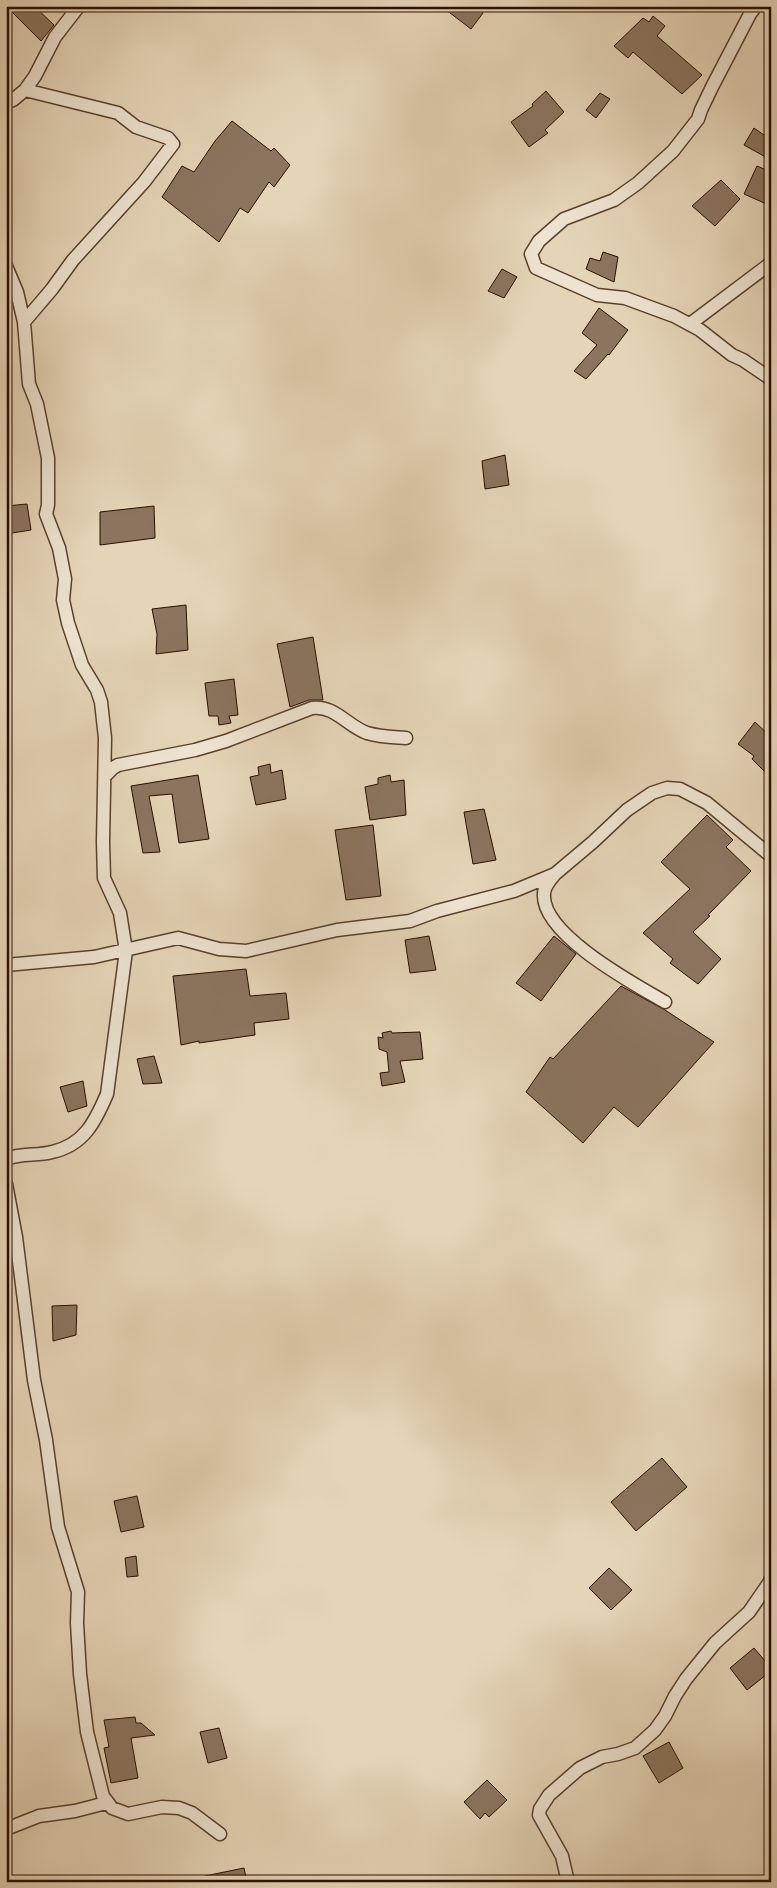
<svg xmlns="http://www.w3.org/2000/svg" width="777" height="1888" font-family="'EB Garamond',serif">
  <rect width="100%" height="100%" fill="#e5d4b7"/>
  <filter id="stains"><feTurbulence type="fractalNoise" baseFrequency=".004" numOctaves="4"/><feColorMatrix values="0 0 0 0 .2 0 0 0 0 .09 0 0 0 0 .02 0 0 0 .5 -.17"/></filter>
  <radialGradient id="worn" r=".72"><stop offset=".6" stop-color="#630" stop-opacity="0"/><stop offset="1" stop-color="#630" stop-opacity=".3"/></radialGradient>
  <path fill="#8b755f" stroke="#290e00" d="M6,6H34L54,25L41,41Z
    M441,6H474L483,13L471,29Z
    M653,16L665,26L657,36L702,75L682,94L633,52L628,58L614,46L643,18L649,22Z
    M546,91L564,112L545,130L548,133L529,147L511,122L533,106L532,104Z
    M600,93L610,99L596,118L586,110Z
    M232,121L271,151L274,148L290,165L274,187L269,182L248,213L240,208L219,242L162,197L182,166L194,172L215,141Z
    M771,127V160L744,145L754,128L764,135Z
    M757,166L771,172V206L744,194Z
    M721,180L740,199L715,226L692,206Z
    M603,252L618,257L614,282L586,269L590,258L600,261Z
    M502,269L517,277L504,298L488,291Z
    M599,308L628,330L609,355L608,354L586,379L574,371L597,345L582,333Z
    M505,455L509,485L485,489L482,461Z
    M27,504L31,530L6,534V506Z
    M154,506L155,538L100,545V512Z
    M186,605L188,650L156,654L157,634L152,609Z
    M313,637L323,700H309L290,707L277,644Z
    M234,679L238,715L229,716L231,723L219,725L218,716H209L205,683Z
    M755,722L771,737V778L752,759L754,756L738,744Z
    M270,764L271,773L282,770L286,799L256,805L250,777L259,775L258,767Z
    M198,775L209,839L179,843L172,794L149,796L160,852L143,853L131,786Z
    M390,775L391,782L404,780L406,815L370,820L365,787L378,784V778Z
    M484,809L496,860L473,864L464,812Z
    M707,815L733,840L726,847L751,871L708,915L710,916L693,932L721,959L698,984L670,963L673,959L643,933L690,889L661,862Z
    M373,825L381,896L346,900L335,830Z
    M429,936L436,970L410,973L405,940Z
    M554,936L576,954L541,1001L516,983Z
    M246,969L250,996L286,993L289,1019L254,1023L255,1035L199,1043V1041L181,1045L173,976Z
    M621,986L665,1010L714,1042L638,1127L614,1107L583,1143L526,1092L550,1057L553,1059Z
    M391,1031L392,1033L420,1032L423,1059L400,1061L405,1082L382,1086L380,1073L389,1072L387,1052L379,1049L378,1037L383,1038L382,1033Z
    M154,1056L162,1083L143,1084L137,1059Z
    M83,1081L87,1106L68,1112L60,1087Z
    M77,1305L76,1335L53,1341L52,1306Z
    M662,1458L687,1487L636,1531L611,1502Z
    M137,1496L144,1527L121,1532L114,1501Z
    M136,1556L138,1576L127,1577L125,1558Z
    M609,1568L632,1590L611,1610L589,1588Z
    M754,1648L771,1668V1671L747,1690L730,1668Z
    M135,1717L136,1723H141L155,1735L131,1738L138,1778L111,1783L104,1748L109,1747L104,1720Z
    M219,1728L227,1758L208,1763L200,1732Z
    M669,1742L683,1768L659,1783L643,1756Z
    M487,1780L507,1800L489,1817L485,1813L480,1819L464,1802Z
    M244,1868L247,1882H206L205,1876Z"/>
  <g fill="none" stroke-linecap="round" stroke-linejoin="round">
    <defs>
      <path id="street" d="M756,6L750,14L712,87L701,110L698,119L673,151L638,183L614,200L564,219L539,241L531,254L536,268L597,295L625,298L674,316L700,330L732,355L743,360L771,379
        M25,90L35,76L55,37L79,6
        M6,102L13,100L25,90L118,113L136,127L168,138L173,144L144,182L73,260L52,289L24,322L29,384L37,404L48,458V505L46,514L59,548L65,579L63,600L68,623L82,665L97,690L101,702L105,738L103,842L104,878L120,913L126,951L107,1094C95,1122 84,1145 52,1152C37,1156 21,1153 6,1159
        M6,266L17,292L24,322
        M690,324L771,263
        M105,776L113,768L118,765L195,750L226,741L312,708C335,705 347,726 367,733C380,737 393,737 406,738
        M555,874C550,880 544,886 544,894C541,934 634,984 665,1002
        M6,965L94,957L178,938L219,949L246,951L337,930L410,921L437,911L514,891L555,874L593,842L627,810L652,793L667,788L680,789L707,803L771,856
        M6,1184L16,1237L34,1380L46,1440L58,1527L78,1592L77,1623L80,1674L87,1732L103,1796L112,1808L128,1814L162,1807L179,1808L192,1813L220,1834
        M6,1829L39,1816L75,1811L106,1803
        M568,1882L562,1856L539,1815L540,1809L549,1795L580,1768L602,1757L618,1754L635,1748L655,1730L665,1716L675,1696L686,1679L715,1643L749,1612L771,1580"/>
    </defs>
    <use href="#street" stroke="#58402e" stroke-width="15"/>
    <use href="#street" stroke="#eee3d0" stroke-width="12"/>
  </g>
  <rect width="777" height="1888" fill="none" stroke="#e5d4b7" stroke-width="25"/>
  <rect x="8" y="8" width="762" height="1873" fill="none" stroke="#290e00" stroke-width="2.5"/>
  <rect x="12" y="12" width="752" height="1863" fill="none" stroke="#290e00"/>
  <rect width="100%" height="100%" filter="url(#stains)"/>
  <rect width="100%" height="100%" fill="url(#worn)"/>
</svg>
